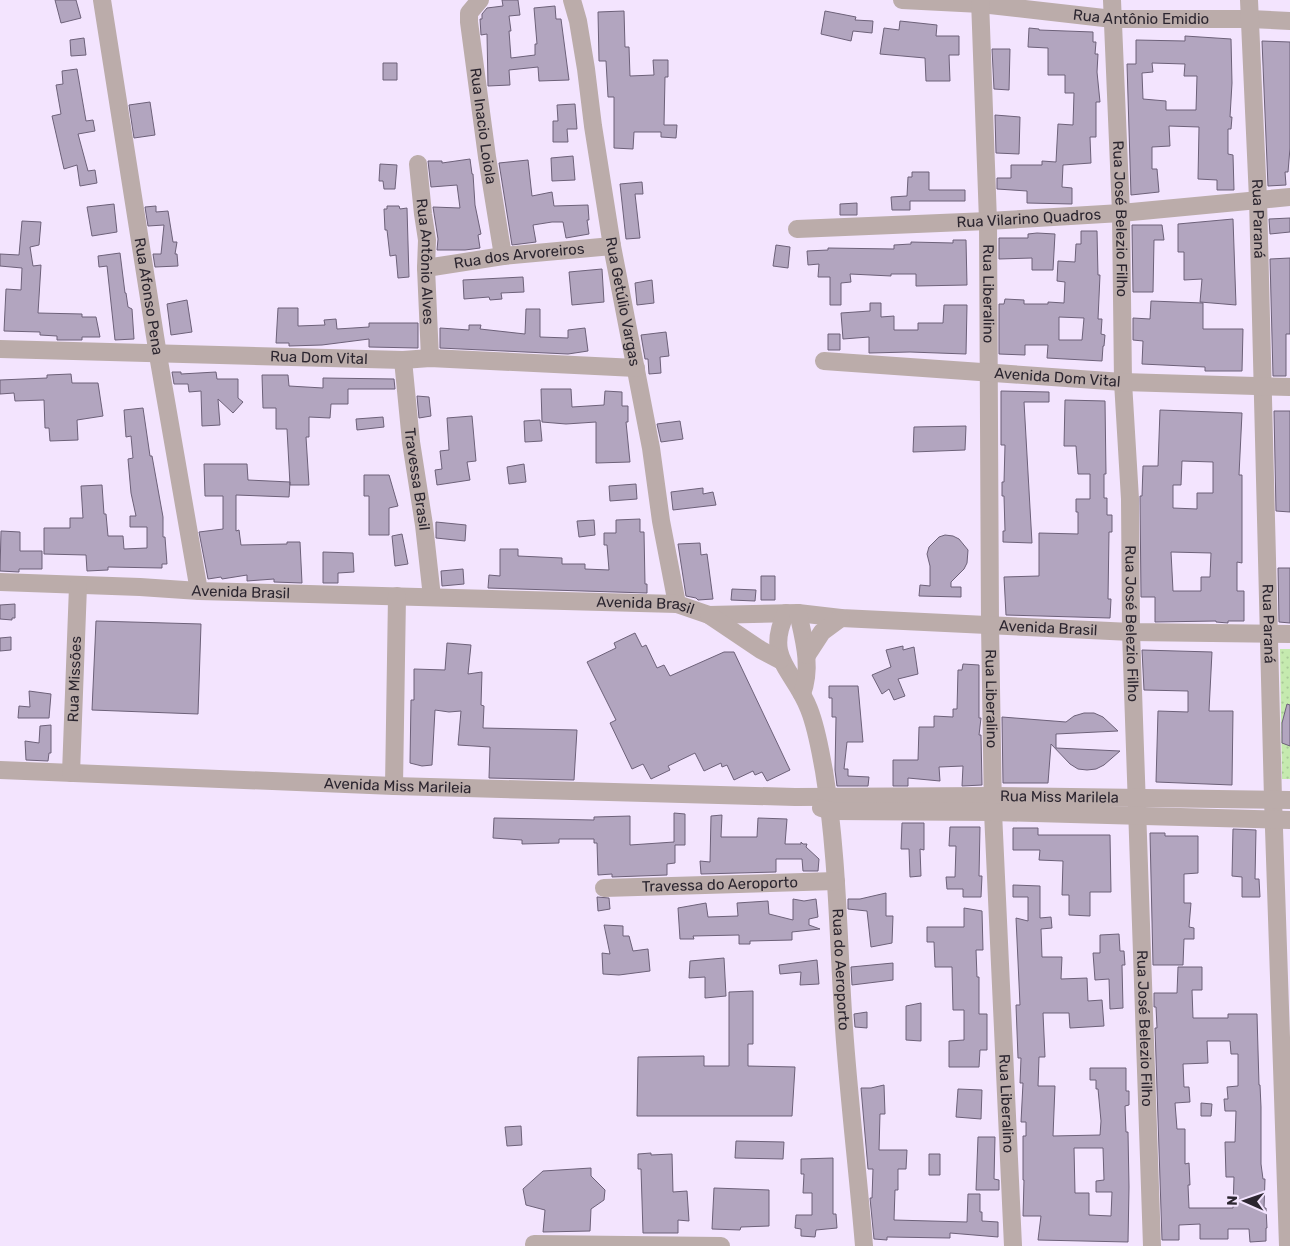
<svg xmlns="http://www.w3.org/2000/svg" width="1290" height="1246" font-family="Rubik,sans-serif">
  <defs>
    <pattern id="park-dots" width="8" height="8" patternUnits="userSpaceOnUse" patternTransform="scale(1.25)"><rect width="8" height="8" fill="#c5eaaf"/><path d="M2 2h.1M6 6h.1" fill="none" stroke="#a9c997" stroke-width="1.8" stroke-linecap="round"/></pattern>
  </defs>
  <rect width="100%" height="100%" fill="#f3e4fe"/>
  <path fill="url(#park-dots)" d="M1280,649H1290V779H1282Z"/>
  <path fill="#b2a5bf" stroke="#6d6179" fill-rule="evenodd" d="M55,0H76L81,18L61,23Z
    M502,0H518L520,15L509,16L511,31H509L511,58L535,55V44H537L534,8L555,6L556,19H561L569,80L539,81L538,67L509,70L510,85L488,86L487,34L481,35L480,19H482V14L487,8L503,6Z
    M624,11L625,47H629L630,76L654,75L653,60H668V77H665L664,125H677L676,138L661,137V132H634L633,149L614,148V97H608L606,61H599L598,12Z
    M825,11L856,17L855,20L873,21L872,33L853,31L851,41L821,34Z
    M900,21L937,25L936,36H959V55H949L950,81H926L925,58L880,54L884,28L899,30Z
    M1029,28L1039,29V30L1093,32V42H1096L1095,54H1098L1097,72L1100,102H1096V137H1090L1091,163L1063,165L1062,187L1072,188V204L1027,203V191L997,189V178H1011V165H1042V161L1056,162L1058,124L1073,125L1074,93H1065V75H1048V48L1028,47Z
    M1185,36L1231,39L1232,83L1230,117H1232L1231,129H1228V154L1233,155L1234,190H1217V180L1198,179L1199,127L1169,126L1170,146L1152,147V169H1157L1159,192L1131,195L1127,64H1136V40L1185,41ZM1152,63L1185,64L1184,76H1197L1196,110H1166V101L1143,99L1142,73L1153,72Z
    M84,38L86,55L71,56L70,40Z
    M1262,41L1290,42V148L1288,172H1285L1286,185L1268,186Z
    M992,49H1010L1009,90L994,89Z
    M383,63H397V80H383Z
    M77,69L86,121L93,120L95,131L78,134L88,171L95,170L97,183L80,186L77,165L64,169L52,116L61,114L56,85L63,84L62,71Z
    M150,102L155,135L134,138L129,105Z
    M575,104L577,129H567L568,142H553V121H558L557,105Z
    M995,115L1020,117L1019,154L996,153Z
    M573,156L575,180L552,181L551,158Z
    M470,159L472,174H473L475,205L481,234L478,235L480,248L465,250H437L438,239L433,207L460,208L457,185L431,187L428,161H442V163Z
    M528,160L532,196L552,192L554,206L588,205L589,220H587L589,234L566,238L563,222H552L533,225L536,242L512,245L499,163Z
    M380,164L397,165L395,189H384L383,181H379Z
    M912,172H929V190H965V201H910V210H892L891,197L907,196L908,177H912Z
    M642,182L643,194H635L640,238L626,239L620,184Z
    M857,203V215H840V204Z
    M114,204L117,232L92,236L87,207Z
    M156,206V212L168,211L173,242H177L175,254H177L178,266L155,267L153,254H161L164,225L148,226L145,207Z
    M387,206H399L400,209L407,208L409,277L398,278L396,255L390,256L387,230H385L384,209H387Z
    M1290,218V232L1270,234L1269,219Z
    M1233,219L1236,305L1200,302L1202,279L1184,280V252H1178V224Z
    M22,221L41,222L39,245L30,247L33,266L41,265L38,313L82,314V317H96L100,337H82V340H57V336L40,335V332L4,331L6,289L21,290L22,268L0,266V254L19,255Z
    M1132,225H1162L1164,240H1154L1153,292H1133Z
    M1081,231H1097L1098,275H1100L1098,319H1102L1101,334L1105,335L1104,346H1103L1102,361L1047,358L1048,345H1025V355L999,354V304H1004L1005,299L1024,300V304H1048V302L1064,303L1065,282L1057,281L1058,261L1075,262L1076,244H1081ZM1059,317L1084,318L1082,340H1059Z
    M1037,233L1055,234L1053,270H1032V258L999,259V238H1028V234Z
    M953,240H966L967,285L916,286V274H891V276L850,274L851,282L841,283V305H830V277H818L819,264L808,265L807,251L828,250V248L894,249V245L911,244V242L953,243Z
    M776,245L790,247L788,268L773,266Z
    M120,253L125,293H126L128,307L132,309L134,339L115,340L107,266L99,267L98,256Z
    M1290,258V334H1286V376H1273L1270,259Z
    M602,269L604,302L572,305L569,272Z
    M523,277L524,292L501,293L502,299L490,300L489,297L464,299L463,280Z
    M652,280L654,303L637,305L635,283Z
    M187,300L192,332L171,335L167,304Z
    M1151,301L1203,303V329H1243L1242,371H1205V367L1142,364L1143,341L1133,340V318L1150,319Z
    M870,303H881V317L894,316V330H918V323H943L944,305H967L966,354L910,352L869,353V337L843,339L841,313L870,311Z
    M278,308H298V326L325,325L324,320L336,319L337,329L369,327V323H418V348L369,347V339L322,345L289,346V343H276Z
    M526,309H540V337L568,338V330L585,328L588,351L568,354L440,348V328L469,330V325H481L480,329L525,334Z
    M666,332L669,356L660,357L661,373L649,374L648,359H645L641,335Z
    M828,334H840V350H828Z
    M172,372H181V374L216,372L217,379H238V398L243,402L233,413L218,399L220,425L202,426L201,391L189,392L188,384H174Z
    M71,374L72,383H98L103,416L77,420L78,440L50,441L49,428H45L44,400L15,401L14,393L0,394V380L47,378V375Z
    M262,375H288L289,386L323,388V378L394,379L395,389H348V404H331L330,418L309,417V437H306L309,485H290L287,429H276V408H263Z
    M541,389H571L572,407L604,405L605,391L622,392V406H628V422H626L630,462L596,463V422L566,424L542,422Z
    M1001,391L1049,392V402H1024L1032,543L1003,542V531H1005L1004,496H1002V482H1004L1005,445H1001Z
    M417,396L429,397L431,416L419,418Z
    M1065,400L1105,401L1106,474H1104V498H1107V515H1112V532H1109L1108,599H1111L1110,618L1006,615L1004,577L1039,576V533L1078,534V512H1076V499H1090V474H1078L1076,446H1064Z
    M143,408L150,456H152L163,517V537H165L167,564H162V568L108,567V570L87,571L86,555L44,554V528H70V518H83L81,486L102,485L104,514H106L108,536H123L124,549L147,548V527H130V516H136L131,493L128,459L133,458L131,436L126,437L124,410Z
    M1160,410L1242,413L1239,475H1242V563L1237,562V591H1244V621H1228V623L1216,622V621L1155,622V597H1141L1140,496H1142L1143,466H1158ZM1182,461L1213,462V493H1197V509L1173,508V485H1181ZM1171,552L1211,553L1210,577H1201V591H1173Z
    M1274,411H1290V512L1276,511Z
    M472,416L476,461L467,462L470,480L437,485L435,470L442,469L440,451L449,450L447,418Z
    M383,417L384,427L357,430L356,419Z
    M540,420L542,441L525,442L524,421Z
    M680,421L683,439L661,442L657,424Z
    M966,426L965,450L913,452L914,427Z
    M204,464H247L248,480L290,482L289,497L236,495V531L239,530L241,545L287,544V542H300L302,583L274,582V579L247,581V575L222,579L221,577L208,579L199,532L223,529V496H205Z
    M524,464L526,482L509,484L507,467Z
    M364,475H389L398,506L389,508V535H369V496H364Z
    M636,484L637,499L610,501L609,486Z
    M703,488V494L713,492L716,505L673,510L671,492Z
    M640,519V532H644L645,584H647V593L488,588L489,575L500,576V549H518V556L562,558V564H585V569L609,570L607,545H604V533H616V520Z
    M594,520L595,535L579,537L577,521Z
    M436,522L466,525L465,541L436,538Z
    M1,531L20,532V551H42V569H19V572L0,571Z
    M402,534L408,564L395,566L392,536Z
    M945,535L953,536L959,539L968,550L967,563L964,569L951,582V587H961V597L919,596L920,585L930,586V566L927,554L929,547L939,537Z
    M700,543L701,555L707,554L713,599L698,600L696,598L686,596L678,544Z
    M323,552L353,553L354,572L338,573V583H323Z
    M1278,568H1290V623L1279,622Z
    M463,569L464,584L442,586L441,571Z
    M761,576H775V600H761Z
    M732,589L756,590L755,601L731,600Z
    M15,604V618H12V620L0,619V605Z
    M96,621L201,624L198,714L92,710Z
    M635,633L642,647L646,645L657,668L664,665L670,676L724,652H734L790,770L767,781L762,772L755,775L753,771L734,780L727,765L722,767L721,763L704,771L695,753L668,766L670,770L651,779L643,764L632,769L610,723L616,720L587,662L616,648L614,643Z
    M11,637V650L0,651V638Z
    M447,643L471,645L468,674L482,672L481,705L484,706L483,728L577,730L574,780L489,778L490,747L458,745L461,711L449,712L435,710L432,765L422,766L410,763L411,700H414V669L445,670Z
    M903,646V650L914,647L918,674L898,679L905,696L894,700L889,689L882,694L872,675L891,667L886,650Z
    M1142,650L1212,652L1209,711H1233L1232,785L1156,782L1158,711L1188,712V691L1144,690Z
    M963,664L979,665V718H981L979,735H981L982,785L962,786L963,766L939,767L940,781L908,778V786H893V760H918L919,727H934V716L953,717V709H957L958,670H962Z
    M829,686H858L863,742H847L844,769H848V776L869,777L868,786H837L835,770L836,717H832V698H829Z
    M29,691L51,694L49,718H18L19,706L30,707Z
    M1287,704L1290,705V746L1282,743V723Z
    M1084,713H1094L1103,717L1118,731L1056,734V748L1120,751L1104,765L1096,769L1087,770L1078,769L1070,764L1051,744L1048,783H1003L1002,717L1066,722L1074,716Z
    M51,725V753H49L48,761L26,760L25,741L39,743L40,726Z
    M674,813L685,814V845H675V863L667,864V875L612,877V874L598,875L597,843H594V839H559V843L522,844V840L493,838L494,818L594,820V817L630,816V845L674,842Z
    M722,815L721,837H757L758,818L787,819L785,844H801V842L803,844H807L806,847L819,859L818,871H803L802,859H776V872L701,874L700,861L710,862L711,816Z
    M902,823H924V850L920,849L921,876L910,877L909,849H901Z
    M950,827H980L979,876H982L981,897H963V889H947L946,877H955L956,846H949Z
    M1013,828H1038V835H1110L1111,892H1090V916L1069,915V895H1062L1063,861L1039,860L1040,850H1013Z
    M1233,829L1256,830L1255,879H1259L1260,897H1242V877L1232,876Z
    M1150,833H1165V836H1198V873L1184,874V903H1191L1189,927L1194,928V939H1184L1183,965H1153Z
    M1013,885L1040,886V918L1051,917L1052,928L1041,929L1042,957H1062L1061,979L1087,978L1088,1001L1102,1000L1104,1026L1070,1028L1069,1013H1043L1045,1057H1039L1038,1086H1055L1053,1136L1100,1135L1101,1121L1098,1089H1096V1080H1090V1068H1126V1091H1129V1105L1125,1106L1126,1132H1128L1129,1187L1128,1242L1038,1240L1041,1216H1023L1024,1180H1023V1136H1026V1122H1021L1023,1083H1020L1021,1058H1018L1016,1005H1020L1016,918L1028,921V897H1013ZM1074,1148H1103L1104,1180L1096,1181V1192H1112L1111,1216L1089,1215V1193H1075Z
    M886,893V916H893L892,943L871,947L867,911L848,909V899H860Z
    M597,897L609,898L610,909L598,911Z
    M793,899L804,901L816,899L818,917L809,919V925L820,929L792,932V940L750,941V944H739V935L693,936L694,939H680L678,908L706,903L708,917L738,916L737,903L768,901L769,914L793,920Z
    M964,908L982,911L983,950H976L977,977H979V1014H987V1050H980L979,1067H949V1041L964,1040V1010H953L952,967H935L934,942H927V927H964Z
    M604,925L623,926V936H629L633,951L648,949L650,971L619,975L603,974L602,953L610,954Z
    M1119,934L1120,951H1124L1125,965H1122L1123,1008L1110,1009L1109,979L1095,980L1093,953H1100V935Z
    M724,958L726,996L705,998V977L689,978L690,961Z
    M817,960L819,984L800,985L801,972L780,974L779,965Z
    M893,963V980L852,985L851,967Z
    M1178,967H1202V990H1192L1193,1018H1228V1014H1257L1259,1085H1260L1261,1107V1164L1263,1179H1265L1264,1208H1266L1267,1228H1266V1241L1250,1242L1249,1229H1228V1239H1200V1224L1179,1225V1240H1162L1155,1028H1157L1156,1007H1154V993H1177ZM1207,1041H1230L1231,1054H1238V1086L1227,1087L1228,1099H1224L1225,1111H1236L1235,1142H1225L1226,1177H1234L1233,1208H1189L1188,1185H1190L1189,1163L1185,1164V1129H1177L1175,1103L1190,1102L1189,1087H1184L1183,1064L1208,1063Z
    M753,991V1044H748V1066L795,1067L792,1116H637L638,1057L704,1056V1066H729V992Z
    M921,1003V1041L906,1040V1006Z
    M867,1012V1028L855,1027L854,1014Z
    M884,1085L885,1114H880L879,1150H907L906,1169H898V1190H895L894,1220L967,1222L968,1194H980V1212H982V1221L998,1222V1237L950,1233V1238L887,1237V1240L874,1239L870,1198H872L873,1169H868L861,1088H871Z
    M958,1089L982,1090L981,1119L956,1117Z
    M1201,1103L1212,1104L1211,1116H1201Z
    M521,1126L522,1145L507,1146L505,1127Z
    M978,1137H995L994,1179L999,1180V1190H976Z
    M736,1141L784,1142L783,1159L735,1158Z
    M651,1153V1155L672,1154L673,1192L687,1191L689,1221L678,1220V1233H643L641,1169H638V1154Z
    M929,1154H940V1175H929Z
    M833,1158V1214H836L837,1228L816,1230L815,1237L801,1236V1229L795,1228L796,1215H812V1193H803L804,1174H801V1159Z
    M591,1168V1176L605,1190L604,1200L591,1209L590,1231L543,1232L545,1210L526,1205L523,1189L543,1171Z
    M714,1188L769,1190V1226L741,1227L740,1230L712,1229Z"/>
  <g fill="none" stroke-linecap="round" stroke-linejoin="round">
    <g stroke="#bbacaa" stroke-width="18">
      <path id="s1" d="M102,0L158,355L199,591"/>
      <path id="s2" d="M480,0L469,13V22L487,157L503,256"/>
      <path id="s3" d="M572,0L578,21L586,69L593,126L612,246L651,448L661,521L677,604"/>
      <path id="s4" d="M902,0L981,4L1113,19H1250L1290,21"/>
      <path id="s5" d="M980,0L988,221L990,625L993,812L1013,1246"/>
      <path id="s6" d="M1112,0L1121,213L1123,382L1130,499L1131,632L1152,1246"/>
      <path id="s7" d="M1249,0L1258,199L1273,799L1288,1246"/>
      <path id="s8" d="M418,164L423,214L427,240L426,268L430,358"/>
      <path id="s9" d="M797,229L988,221L1121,213L1290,197"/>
      <path id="s10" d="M426,268L503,256L612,246"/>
      <path id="s11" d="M0,349L403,360L430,358L636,368"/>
      <path id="s12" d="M403,360L411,442L424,525L432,597"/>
      <path id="s13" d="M824,361L1123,382L1290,387"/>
      <path id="s14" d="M0,582L140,587L199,591L677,604L709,615L798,613L841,618L1131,632L1290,634"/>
      <path id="s15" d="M786,613C764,659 794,670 809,709C817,729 820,750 824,771C838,856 838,942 844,1028C849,1100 858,1173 864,1246"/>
      <path d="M798,613C804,640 812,667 802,694"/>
      <path d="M709,615L761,650L780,660"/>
      <path d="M807,655L822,632L841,618"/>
      <path id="s16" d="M0,770L394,786L795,797L994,796L1290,800"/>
      <path id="s17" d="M71,773L78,586"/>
      <path d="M394,786L397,596"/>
      <path d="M821,808L831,811L993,812L1290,820"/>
      <path id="s18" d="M604,888L836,881"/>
      <path d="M534,1244L721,1246"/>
    </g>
  </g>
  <g text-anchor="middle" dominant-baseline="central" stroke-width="4" stroke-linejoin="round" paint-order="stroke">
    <g font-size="15" fill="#2c2630" stroke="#f3e4fe">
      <text stroke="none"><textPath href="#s4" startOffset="240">Rua Antônio Emidio</textPath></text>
      <text stroke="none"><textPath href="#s2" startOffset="131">Rua Inacio Loiola</textPath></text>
      <text stroke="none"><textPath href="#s9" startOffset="232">Rua Vilarino Quadros</textPath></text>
      <text stroke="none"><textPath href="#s6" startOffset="219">Rua José Belezio Filho</textPath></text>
      <text stroke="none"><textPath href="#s7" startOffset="219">Rua Paraná</textPath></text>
      <text stroke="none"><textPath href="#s10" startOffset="94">Rua dos Arvoreiros</textPath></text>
      <text stroke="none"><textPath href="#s8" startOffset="98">Rua Antônio Alves</textPath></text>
      <text stroke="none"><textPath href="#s5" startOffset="294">Rua Liberalino</textPath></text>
      <text stroke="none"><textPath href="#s1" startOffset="300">Rua Afonso Pena</textPath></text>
      <text stroke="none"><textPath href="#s3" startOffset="306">Rua Getúlio Vargas</textPath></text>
      <text stroke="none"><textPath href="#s11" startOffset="319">Rua Dom Vital</textPath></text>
      <text stroke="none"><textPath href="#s13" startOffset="234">Avenida Dom Vital</textPath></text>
      <text stroke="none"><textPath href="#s12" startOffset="120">Travessa Brasil</textPath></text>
      <text stroke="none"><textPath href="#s14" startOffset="241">Avenida Brasil</textPath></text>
      <text stroke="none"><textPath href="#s14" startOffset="646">Avenida Brasil</textPath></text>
      <text stroke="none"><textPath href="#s6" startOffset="624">Rua José Belezio Filho</textPath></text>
      <text stroke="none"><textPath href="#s7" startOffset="624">Rua Paraná</textPath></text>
      <text stroke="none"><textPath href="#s14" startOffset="1051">Avenida Brasil</textPath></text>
      <text stroke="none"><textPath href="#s17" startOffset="94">Rua Missões</textPath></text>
      <text stroke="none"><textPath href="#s5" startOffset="699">Rua Liberalino</textPath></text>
      <text stroke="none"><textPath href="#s16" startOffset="398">Avenida Miss Marileia</textPath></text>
      <text stroke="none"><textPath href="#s16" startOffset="1060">Rua Miss Marilela</textPath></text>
      <text stroke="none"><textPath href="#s18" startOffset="116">Travessa do Aeroporto</textPath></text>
      <text stroke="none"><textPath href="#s15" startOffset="368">Rua do Aeroporto</textPath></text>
      <text stroke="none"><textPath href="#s6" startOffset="1029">Rua José Belezio Filho</textPath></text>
      <text stroke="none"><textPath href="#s5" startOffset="1104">Rua Liberalino</textPath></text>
    </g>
  </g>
  <g transform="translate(1245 1201) rotate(272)" stroke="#f3e4fe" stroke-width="4" paint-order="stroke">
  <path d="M0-4L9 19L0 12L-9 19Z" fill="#2c2630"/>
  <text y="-8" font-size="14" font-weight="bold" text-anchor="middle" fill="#2c2630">N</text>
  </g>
</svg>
